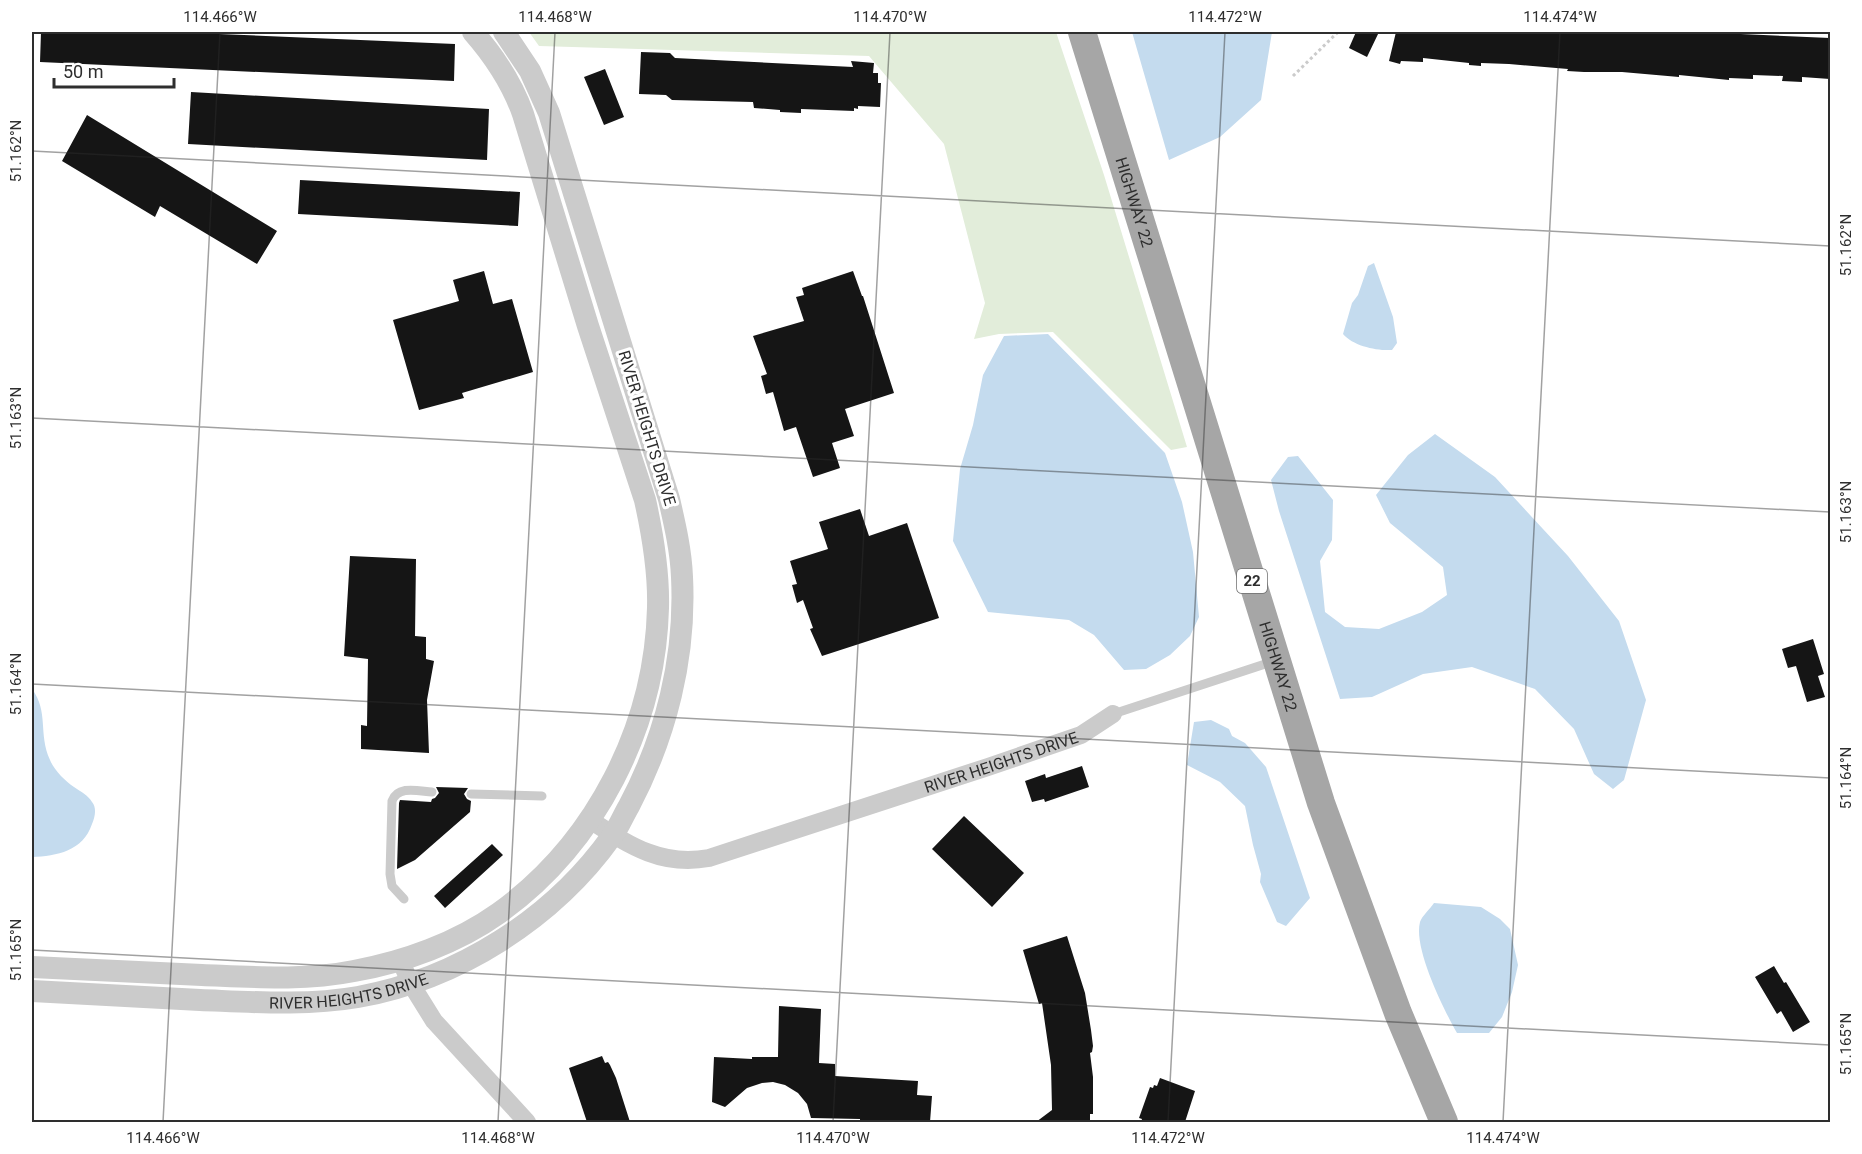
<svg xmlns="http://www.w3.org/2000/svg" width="1862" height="1154" font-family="Roboto,sans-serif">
  <rect width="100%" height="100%" fill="#fff"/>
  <path fill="#e2edda" d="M529,32H1056L1104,175L1187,447L1171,450L1053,332L999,334L974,339L985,303L944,144L869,56L539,46Z"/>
  <path fill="#c4dbee" d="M1132,32H1272L1261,100L1220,137L1169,160Z
    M1374,263L1393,317L1397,343L1392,350C1377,351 1353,346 1343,334L1352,303L1358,295L1368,266Z
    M1048,334L1165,453L1182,502L1193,552L1199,617L1190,636L1170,655L1146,669L1124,670L1094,635L1069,620L988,612L953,541L960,469L973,425L983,375L1004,336Z
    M1435,434L1495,477L1568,556L1619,621L1646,700L1624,780L1613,789L1594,774L1574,729L1535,689L1472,667L1423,674L1372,697L1340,699L1279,511L1271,480L1288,457L1298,456L1333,500L1332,540L1320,561L1325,612L1345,627L1379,629L1422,612L1447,595L1443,567L1390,523L1376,495L1408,455Z
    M32,689C49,712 38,733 50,760C54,770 65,781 74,787C81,792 88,795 92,802C97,808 95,817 92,824C83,851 57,856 32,857Z
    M1211,720L1229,729L1232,736L1245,743L1266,767L1310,898L1286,926L1277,922L1260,882L1261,874L1253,845L1245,806L1220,782L1187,765L1194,722Z
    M1434,903L1481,907L1500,919L1510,929L1518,965L1512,992L1502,1017L1489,1033H1457C1444,1010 1413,948 1420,922C1422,916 1430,909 1434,903Z"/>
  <path fill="#151515" d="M41,32H170L455,44L454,81L40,62Z
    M1356,32H1379L1367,57L1349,48Z
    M1396,32H1696L1830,38V79L1802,77V82L1782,81L1783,76L1753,75V79L1729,78V80L1679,75V77L1622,72H1584L1567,71L1568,69L1509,64L1481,63V66L1469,65V63L1423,58V62L1401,61L1400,64L1389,61Z
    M641,52L670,53L675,58L853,67L851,61L874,63L873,73H878V83H881L880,107L858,106V109L854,108V111L801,109V113L780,112V110L754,108L753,102L672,100L666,95L639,94Z
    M605,69L624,117L604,125L584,77Z
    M191,92L489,109L487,160L188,144Z
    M87,115L277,231L257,264L160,206L155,217L62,161Z
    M300,180L520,192L518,226L298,214Z
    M484,271L493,304L512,299L533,372L462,393L464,398L419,410L393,320L459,301L453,280Z
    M853,271L862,296H863L894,393L845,409L854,436L832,443L840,468L813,477L796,427L784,431L773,392L766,394L761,376L767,374L753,336L804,321L796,297L804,295L802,288Z
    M860,509L869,536L907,523L939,618L822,656L810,629L813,628L803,600L797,603L792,585L797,584L790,561L828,549L819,522Z
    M350,556L416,559L415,636L426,637V659L434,661L427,700L429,753L361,749V725L367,726L368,659L344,656Z
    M1813,639L1824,674L1818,676L1825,697L1807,702L1796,666L1788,668L1782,649Z
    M1082,766L1089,787L1045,802L1044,799L1032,802L1025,781L1045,774L1046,778Z
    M436,787L468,788L464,794L467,799L471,801L470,812L415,860L397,869L399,803L400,800L431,802L432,799L435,798L439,793Z
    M964,816L1024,873L992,907L932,849Z
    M492,844L503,855L445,908L434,896Z
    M1067,936L1085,993L1091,1030L1093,1046L1092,1052L1090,1053L1093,1077V1114H1090V1122H1036L1052,1110L1051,1065L1042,1003L1039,1004L1023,950Z
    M1774,966L1784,983L1786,982L1810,1022L1793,1032L1781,1011L1777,1014L1755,977Z
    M779,1006L821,1009L819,1063L835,1064V1076L918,1081L917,1095L932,1096L930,1122H860V1119L811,1118L807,1104L798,1093L785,1085L773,1082L762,1083L747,1088L725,1107L712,1102L714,1057L752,1059V1057H778Z
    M602,1056L605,1063L608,1062L610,1065L616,1078L630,1122H587L569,1068Z
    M1160,1078L1195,1091L1185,1122H1141L1142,1119L1139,1118L1150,1087L1153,1088L1154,1085L1157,1086Z"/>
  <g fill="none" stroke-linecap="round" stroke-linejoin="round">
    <path stroke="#cbcbcb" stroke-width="3" stroke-dasharray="3 3" stroke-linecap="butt" d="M1293,76L1338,32"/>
    <path stroke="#cbcbcb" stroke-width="9" d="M1113,714L1274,661
      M471,794L542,796
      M404,899L392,886L390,874L392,801C398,785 418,791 432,792"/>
    <g stroke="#cbcbcb" stroke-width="18">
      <path id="s1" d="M590,820C629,845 661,867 709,858L988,767L1081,735L1113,714"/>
      <path d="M400,960L411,984L434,1021L527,1122"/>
    </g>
    <g stroke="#cbcbcb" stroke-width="22">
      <path d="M32,967C88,970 145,972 202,975C253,977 304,981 354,971C404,962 457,943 499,913C596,843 655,727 658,608C659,571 653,536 645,500L588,326L523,114C512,83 494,56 473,32"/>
      <path id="s2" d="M32,991C88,994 144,997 200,1000C253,1002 306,1006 358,997C458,979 553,919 612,836C619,827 623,816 629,806C666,736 686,657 682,577C681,551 675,525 669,499L549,113L530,71L504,32"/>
    </g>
    <path stroke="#a6a6a6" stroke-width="28" id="s3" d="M1082,32L1321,803L1398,1013L1444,1122"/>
  </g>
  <path fill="none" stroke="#2e2e2e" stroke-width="1.5" stroke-opacity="0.45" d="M32,151L1830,246M32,418L1830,512M32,684L1830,778M32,950L1830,1045M163,1122L220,32M498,1122L555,32M833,1122L890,32M1168,1122L1225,32M1503,1122L1560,32"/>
  <g text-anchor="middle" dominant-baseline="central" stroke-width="6" stroke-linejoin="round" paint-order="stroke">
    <rect fill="#fff" stroke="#6d6d6d" stroke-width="1.5" x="1237" y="569" width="30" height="24" rx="4.5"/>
    <g font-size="15" font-weight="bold" fill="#2e2e2e">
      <text x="1252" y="581">22</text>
    </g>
    <g font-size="16" fill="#2e2e2e" stroke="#fff">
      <text stroke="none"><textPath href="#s3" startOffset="178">HIGHWAY 22</textPath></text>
      <text transform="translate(647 428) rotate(73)">RIVER HEIGHTS DRIVE</text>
      <text stroke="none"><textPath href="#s3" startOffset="664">HIGHWAY 22</textPath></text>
      <text stroke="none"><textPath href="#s1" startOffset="436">RIVER HEIGHTS DRIVE</textPath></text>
      <text stroke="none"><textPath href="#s2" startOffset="318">RIVER HEIGHTS DRIVE</textPath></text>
    </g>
  </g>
  <rect width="1862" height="1154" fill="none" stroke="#ffffff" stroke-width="66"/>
  <path d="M54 78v9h120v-9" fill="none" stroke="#2e2e2e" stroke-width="3"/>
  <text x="63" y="78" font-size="18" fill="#2e2e2e" stroke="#ffffff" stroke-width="4.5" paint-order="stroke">50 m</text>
  <rect x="33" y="33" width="1796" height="1088" fill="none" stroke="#2e2e2e" stroke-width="2"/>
  <g font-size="15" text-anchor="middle" fill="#2e2e2e">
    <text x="220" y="22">114.466°W</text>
    <text x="555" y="22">114.468°W</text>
    <text x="890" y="22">114.470°W</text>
    <text x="1225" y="22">114.472°W</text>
    <text x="1560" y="22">114.474°W</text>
    <text transform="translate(16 151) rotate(-90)" y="5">51.162°N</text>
    <text transform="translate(1846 245) rotate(-90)" y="5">51.162°N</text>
    <text transform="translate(16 418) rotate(-90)" y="5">51.163°N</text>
    <text transform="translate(1846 512) rotate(-90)" y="5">51.163°N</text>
    <text transform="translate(16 684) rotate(-90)" y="5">51.164°N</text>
    <text transform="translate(1846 778) rotate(-90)" y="5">51.164°N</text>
    <text transform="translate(16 950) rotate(-90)" y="5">51.165°N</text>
    <text transform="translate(1846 1044) rotate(-90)" y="5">51.165°N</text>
    <text x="163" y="1143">114.466°W</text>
    <text x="498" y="1143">114.468°W</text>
    <text x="833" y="1143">114.470°W</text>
    <text x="1168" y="1143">114.472°W</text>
    <text x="1503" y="1143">114.474°W</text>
  </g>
</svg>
